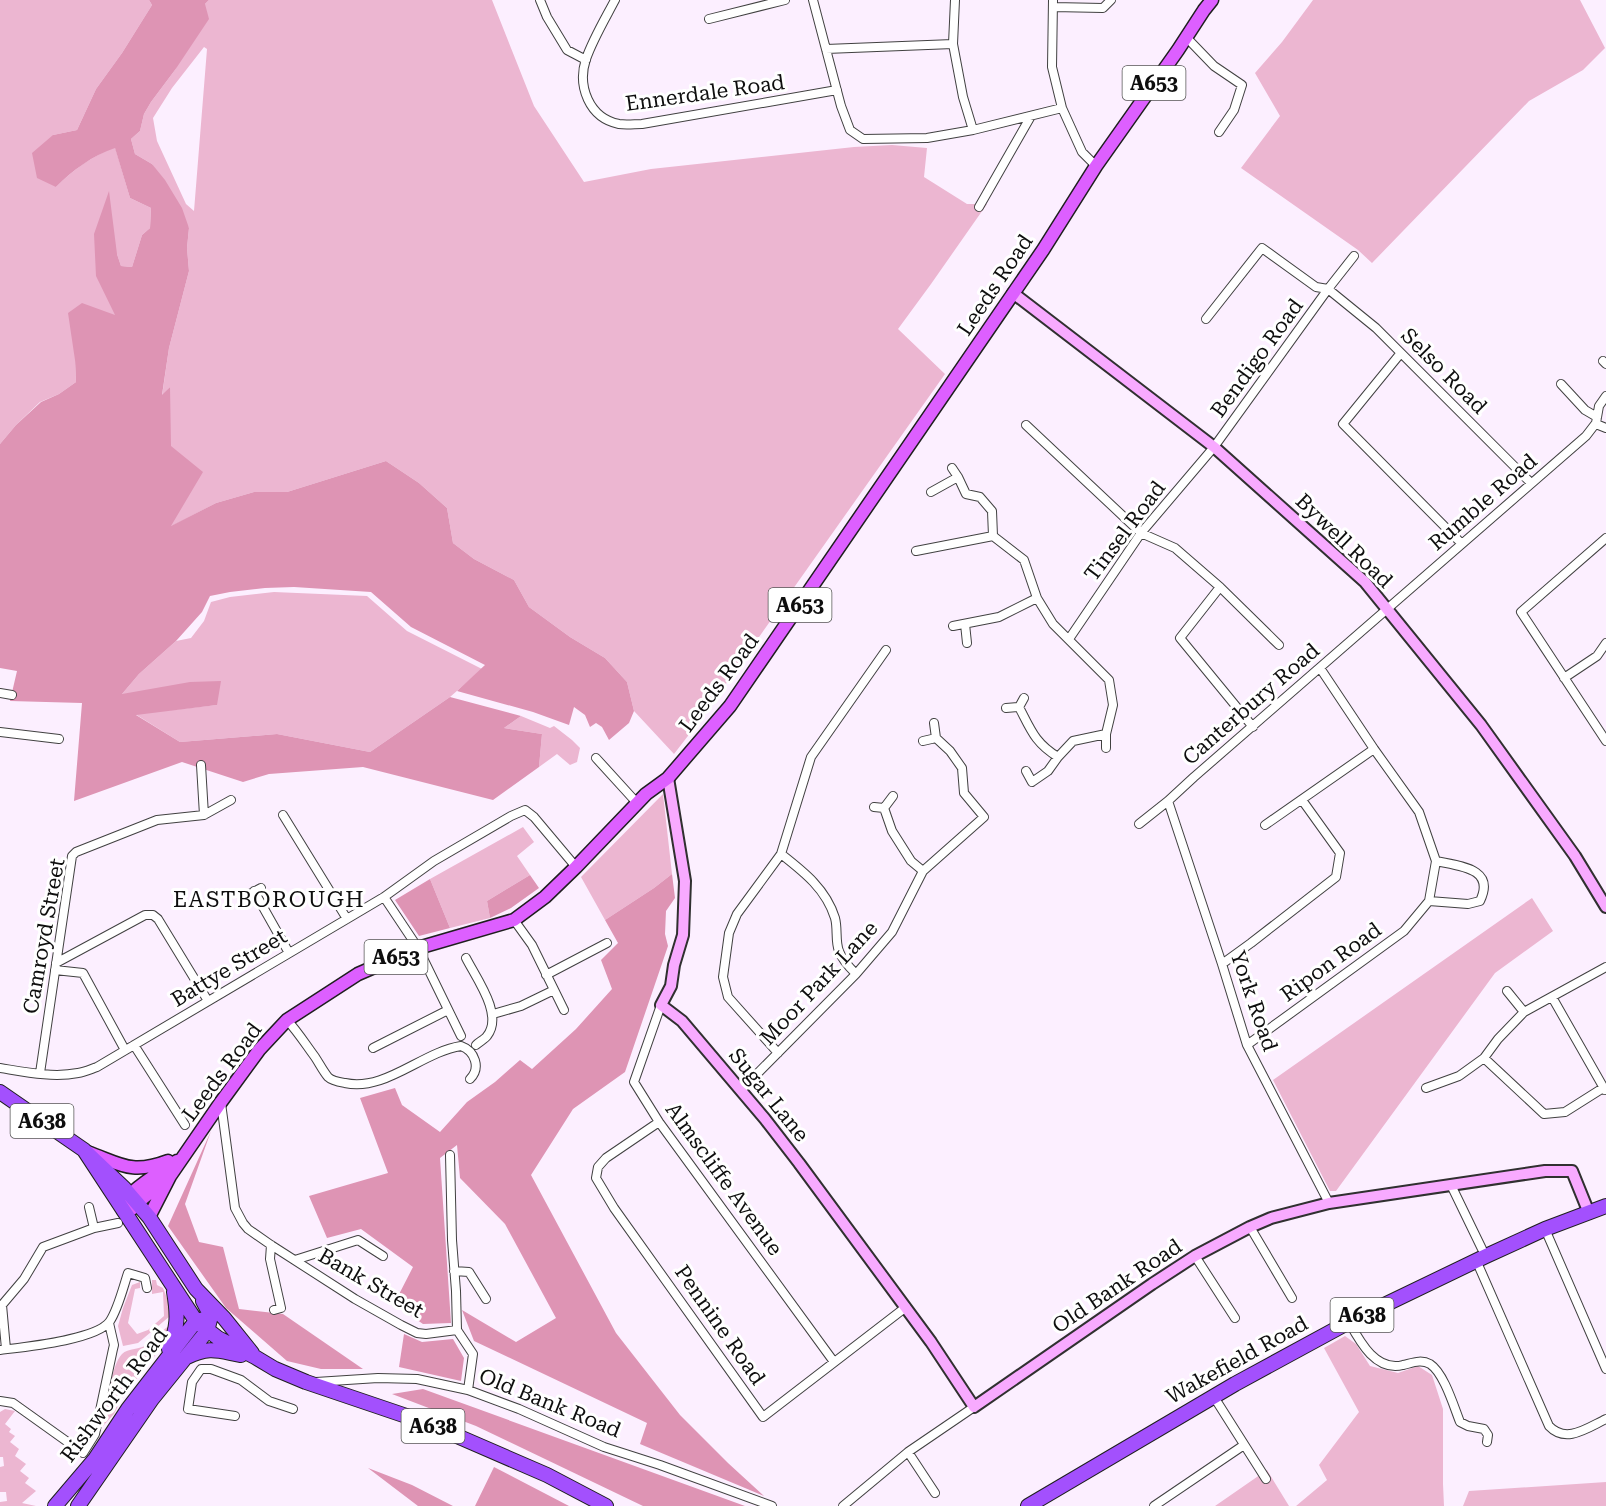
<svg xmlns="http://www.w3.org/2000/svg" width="1606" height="1506" font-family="'Roboto Serif',serif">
  <rect width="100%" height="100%" fill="#fcefff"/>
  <path fill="#ecb6d1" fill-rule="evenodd" d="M0,0H149L152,5L122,53L96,89L77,130L53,135L56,187C73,170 92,156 115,147L130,198L151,208L150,228L142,235L132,267L121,266L117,254L116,316L75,360L76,382L59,394L40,402L16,425L0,444Z
    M209,0H492L534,106L584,182L651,169L854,147L892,145L927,148L924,177L967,204H987L931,284L898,329L945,374L701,719L674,754L634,711L627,682L605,658L570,637L529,607L514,580L474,559L453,543L447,508L419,483L386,461L287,492H254L216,503L170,527V387L162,396L169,348L189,271L187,248L189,228L152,164L135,154L131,139L140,131L144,114L151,102L175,70L205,4ZM204,47L207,49L194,211L186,204L157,141L153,118L172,88Z
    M1313,0H1580L1605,48L1583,70L1529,101L1372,263L1358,250L1241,168L1280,116L1255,73L1282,42Z
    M274,592L367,596L407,631L482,669L450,697L370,752L277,734L180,742L135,714L217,705L122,694L139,674L176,641L191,638L204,621L211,602L230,597Z
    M521,716L550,728L554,726L572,740L580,748L577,762L570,765L557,754L539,767L542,734L504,728Z
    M663,794L672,874L654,888L605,920L581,877Z
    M523,827L534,842L517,856L530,875L487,901L490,918L450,928L430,879Z
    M1532,898L1553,931L1495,973L1336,1191H1330L1273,1080Z
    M152,1280H156L157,1285L163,1288L170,1306V1316L138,1343L123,1346L118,1326L123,1308L132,1285L140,1282V1288L135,1289L128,1323L137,1334L148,1330L164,1316L163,1292L152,1294Z
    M173,1324L165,1343L123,1396L114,1414L103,1426C106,1409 111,1365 122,1354C128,1348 140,1350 148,1344C156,1338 163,1328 173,1324Z
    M1345,1336L1356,1344L1370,1366L1398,1373L1418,1366L1432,1375L1443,1409V1484L1444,1506H1296L1327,1480L1319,1465L1359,1412L1324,1348Z
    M5,1409L15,1411L5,1424L11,1429L9,1432L15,1436L10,1442L19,1449L15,1456L26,1464L20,1471L29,1478L25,1483L36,1491L22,1503L36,1506H0V1502L7,1501L6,1492H0V1467L4,1466L3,1457H0V1412Z
    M1267,1470L1289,1506H1215Z
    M1606,1482V1506H1463L1469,1491Z"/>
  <path fill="#de94b4" d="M149,0H209L205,4L209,19L175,70L151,102L144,114L140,131L131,139L135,154L152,164L165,180L182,208L189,228L187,248L189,271L169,348L162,395L170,387L171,446L203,472L171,526L216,503L254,492H287L386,461L419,483L447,508L453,543L474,559L514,580L529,607L570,637L605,658L627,682L634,711L629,723L609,740L602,727L596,723L590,727L585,715L574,707L569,725L533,712L457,691L485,665L411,627L371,592L294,587L265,588L230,592L210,596L202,612L176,641L139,674L122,694L190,682L221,681L217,705L136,715L180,742L277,734L370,752L450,697L521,716L504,728L542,734L539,767L493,800L363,767L269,774L243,782L182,762L74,801L82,703L10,701L17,671L0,668V444L16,425L41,402L59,394L76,382L75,360L68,313L82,303L115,315L96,276L94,234L109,191L117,254L121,266L132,267L142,235L150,228L151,208L130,198L115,148C92,156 73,170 56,187L37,178L32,153L53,135L77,130L96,89L122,53L152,5Z
    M672,874L675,898L666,911L665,934L668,946L625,1072L573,1109L531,1175L616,1333L680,1415L728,1463L764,1496L640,1444L647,1423L474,1341L462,1310L516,1342L556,1318L505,1224L460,1178L457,1145L440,1158L451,1323L423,1324L394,1304L413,1267L361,1229L327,1238L309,1196L388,1173L360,1098L395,1088L402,1105L440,1132L467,1102L495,1082L520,1060L532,1069L576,1029L612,989L601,960L618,943L605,920L654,888Z
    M530,875L539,888L511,908L490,918L487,901Z
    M430,879L450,928L419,936L395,900Z
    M211,1131L185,1204L199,1242L223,1247L239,1309L283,1314L363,1369H321L287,1361L226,1308L168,1226Z
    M404,1334L422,1342L453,1339L464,1358L461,1381L399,1367Z
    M423,1389L745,1506H643L476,1426L392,1394Z
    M494,1467L569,1506H475Z
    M368,1468L412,1485L453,1506H418Z"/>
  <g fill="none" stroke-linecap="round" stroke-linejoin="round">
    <defs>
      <path id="street" d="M540,0L547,17L567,50L586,60
        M615,0C605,19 593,39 586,59C577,86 589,118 619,124C626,125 635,124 642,124L837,90
        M813,0L841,106L850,130L863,139L927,138L973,130L1062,108
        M955,0L953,44L963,97L973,130
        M1053,0L1052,67L1062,108L1082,152L1096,166
        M1053,7L1103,8L1111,0
        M709,19L785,0
        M1186,37L1214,66L1242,85L1234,110L1219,132
        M826,49L953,44
        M979,207L1031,116
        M1328,289L1376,328L1531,483
        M1206,319L1262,248L1316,287L1328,289
        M1400,354L1343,424L1462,544
        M1603,361L1606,364
        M1561,384L1585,410L1597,417
        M1596,424L1606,428
        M1026,425L1141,533L1175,548L1220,587L1279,645
        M952,468L958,477L966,494L980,497L992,511L993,536L1024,560L1037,598L1053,624L1109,680L1113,705L1106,734V748
        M931,492L958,477
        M1606,538L1521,612L1606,741
        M916,551L993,536
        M1220,587L1180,638L1253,727
        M965,624L967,643
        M953,626L999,617L1037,598
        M1069,639L1141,533L1214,447L1328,289L1354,256
        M1564,678L1597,656L1606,643
        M0,693L12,695
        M1024,698L1019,707C1031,730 1035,743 1058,757L1073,741L1106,734
        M1006,708L1019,707
        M0,732L59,739
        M923,741L936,738
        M596,758L637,803
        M201,765L204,815
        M1026,771L1032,782L1048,771L1058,757
        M1168,801L1222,964L1247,1045L1329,1203
        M874,807L884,808L893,796
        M884,808L892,831L911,861L923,871
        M283,815L347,919
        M1139,824L1168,801L1194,777L1586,436L1596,423L1599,406L1606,396
        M1265,825L1374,749
        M781,854C804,872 826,889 835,918C838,929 835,941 839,951C842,960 850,968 856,974
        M254,891L289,953
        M246,896L261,888
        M384,897L418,948L461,1036
        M1429,901L1468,904L1480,901C1496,868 1459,866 1436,861
        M514,920L532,945L564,1010
        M466,958C476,978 504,1015 487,1036C485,1039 479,1042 476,1045
        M56,963L145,915H153L158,919L208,1001
        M1222,964L1251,943L1336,877L1340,853L1302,800
        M55,970L83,973L125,1050
        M546,975L607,943
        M1507,991L1524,1012
        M1552,997L1605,1090
        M661,1005L634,1082L659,1122L834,1362
        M493,1014L521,1006L554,990
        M287,1020C298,1032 306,1045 315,1057C319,1063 323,1071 328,1077C332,1081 339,1082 345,1083C385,1092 422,1052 461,1046C475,1051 481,1068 470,1079
        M134,1045L185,1125
        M1247,1045L1404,931L1429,901L1436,861L1419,812L1374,749L1320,668
        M373,1048L448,1010
        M778,1053L728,997L723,977L729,933L737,914L781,854L811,757L886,650
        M1484,1058L1544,1114L1565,1112L1603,1088
        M0,1068C25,1072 53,1078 78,1073C85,1072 91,1069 97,1067L384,897L434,861L511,816L525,810L534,817L576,867
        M40,1073L72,856L76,852L157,820L204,815L231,800
        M1426,1088L1459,1076L1484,1058L1498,1039L1524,1012L1606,967
        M741,1090L856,974L892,932L923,871L984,817L964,793L962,768L950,751L936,738L934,723
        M221,1103L235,1208L243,1223L248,1229L271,1245L355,1299L401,1325L417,1333L426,1334L457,1330
        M659,1122L606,1158L598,1167L596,1178L614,1208L763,1417L906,1307
        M450,1155L452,1240L456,1291L457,1330L473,1354L468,1390
        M1451,1185L1482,1249
        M89,1207L94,1228
        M1250,1227L1292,1298
        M1545,1229L1606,1369
        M271,1245L270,1259L281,1308L274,1310
        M1195,1256L1235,1318
        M295,1260L358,1240L383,1256
        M1476,1260L1549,1426C1566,1444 1587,1428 1606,1419
        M454,1271L469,1272L486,1299
        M1349,1322C1360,1342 1376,1372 1403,1365C1412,1363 1421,1359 1430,1364C1444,1373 1454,1407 1460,1422L1468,1426L1484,1429L1488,1435L1487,1442
        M6,1349L2,1305L24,1279L43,1247L94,1228L118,1223
        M0,1350C24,1347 97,1340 110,1321C118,1309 123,1288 128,1273L145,1278L147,1288
        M316,1382L378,1378L417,1379L468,1390L519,1409L604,1447L660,1465L772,1506
        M1214,1397L1266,1479
        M0,1401L13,1403L83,1453L95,1434L113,1349L114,1345L109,1323
        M235,1416L188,1409L192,1382L201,1369H211L241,1380L269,1401L293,1409
        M908,1452L935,1493
        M843,1506L908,1452L974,1407
        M1154,1506L1244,1445"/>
      <path id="secondary" d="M1013,293L1214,447L1365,582L1481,725L1575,856L1606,907
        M668,778L685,881L683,935L674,965L671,986L661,1005L682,1021L765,1119L799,1163L931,1342L974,1407L1152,1284L1195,1256L1250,1227L1271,1218L1329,1203L1545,1171H1572L1589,1213"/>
      <path id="primary" d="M87,1152C121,1164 131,1175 168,1161
        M164,1181L137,1203L132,1209L123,1210C124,1207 124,1203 126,1200C132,1189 165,1169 177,1161
        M149,1217L170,1176L221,1102L259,1050L287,1020L358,974L418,948L514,920L545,897L576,867L646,794L668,778L730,706L1043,250L1096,166L1178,50L1204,10L1212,0"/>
      <path id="highway" d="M0,1092L84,1150L124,1188L149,1217L196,1289L224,1318L252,1353
        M84,1150L196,1321L218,1338L255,1357L275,1369L306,1382L427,1423L547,1475L606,1506
        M169,1349C178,1327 178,1315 174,1292
        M187,1357C210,1346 218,1351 241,1355
        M55,1506L95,1459L128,1409L189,1330L196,1321L204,1319
        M78,1506L152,1399L207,1331L211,1316L203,1301
        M1028,1506L1235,1384L1349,1322L1486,1256L1545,1229L1606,1206"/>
    </defs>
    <use href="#street" stroke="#414141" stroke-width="10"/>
    <use href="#secondary" stroke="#303030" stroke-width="14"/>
    <use href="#primary" stroke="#1f1f1f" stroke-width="15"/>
    <use href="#highway" stroke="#1f1f1f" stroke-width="16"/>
    <use href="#street" stroke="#fff" stroke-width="8"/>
    <use href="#secondary" stroke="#f8aaff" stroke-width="10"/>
    <use href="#primary" stroke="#dd5fff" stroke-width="12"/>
    <use href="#highway" stroke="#a350fd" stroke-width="14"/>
  </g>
  <g text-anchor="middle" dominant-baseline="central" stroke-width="6" stroke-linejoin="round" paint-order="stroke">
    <g fill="#fff" stroke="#565656" stroke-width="1.5">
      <rect x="1122.5" y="66" width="63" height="34" rx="4.5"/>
      <rect x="768.5" y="588" width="63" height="34" rx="4.5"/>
      <rect x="364.5" y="940" width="63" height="34" rx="4.5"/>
      <rect x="10.5" y="1104" width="63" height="34" rx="4.5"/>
      <rect x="1330.5" y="1298" width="63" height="34" rx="4.5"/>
      <rect x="401.5" y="1409" width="63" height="34" rx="4.5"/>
    </g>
    <g font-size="20" font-weight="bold" fill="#0e0e0e">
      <text x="1154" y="83">A653</text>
      <text x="800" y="605">A653</text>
      <text x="396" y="957">A653</text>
      <text x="42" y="1121">A638</text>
      <text x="1362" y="1315">A638</text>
      <text x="433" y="1426">A638</text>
    </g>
    <g font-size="21" fill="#0e0e0e" stroke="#fff">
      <text transform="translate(705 93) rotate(-8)">Ennerdale Road</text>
      <text transform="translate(995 285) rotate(-56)">Leeds Road</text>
      <text transform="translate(1257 358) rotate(-54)">Bendigo Road</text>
      <text transform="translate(1444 371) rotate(45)">Selso Road</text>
      <text transform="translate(1483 502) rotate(-41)">Rumble Road</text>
      <text transform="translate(1125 531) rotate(-53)">Tinsel Road</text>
      <text transform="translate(1344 541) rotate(44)">Bywell Road</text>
      <text transform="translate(719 683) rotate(-53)">Leeds Road</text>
      <text transform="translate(1251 704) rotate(-41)">Canterbury Road</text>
      <text transform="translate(44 936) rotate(-80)">Camroyd Street</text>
      <text transform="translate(1331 962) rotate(-36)">Ripon Road</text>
      <text transform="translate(229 968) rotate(-31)">Battye Street</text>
      <text transform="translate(819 983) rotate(-47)">Moor Park Lane</text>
      <text transform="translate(1254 1001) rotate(71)">York Road</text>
      <text transform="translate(222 1072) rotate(-53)">Leeds Road</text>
      <text transform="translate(769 1095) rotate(51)">Sugar Lane</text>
      <text transform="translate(724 1179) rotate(54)">Almscliffe Avenue</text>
      <text transform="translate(371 1283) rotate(30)">Bank Street</text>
      <text transform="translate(1117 1286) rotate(-34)">Old Bank Road</text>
      <text transform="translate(720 1325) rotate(55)">Pennine Road</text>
      <text transform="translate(1237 1360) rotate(-29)">Wakefield Road</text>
      <text transform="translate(114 1395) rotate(-53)">Rishworth Road</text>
      <text transform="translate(550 1403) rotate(22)">Old Bank Road</text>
    </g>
    <g font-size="22" letter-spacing="1.5" fill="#0e0e0e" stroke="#fff">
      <text x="269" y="899">EASTBOROUGH</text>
    </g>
  </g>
</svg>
